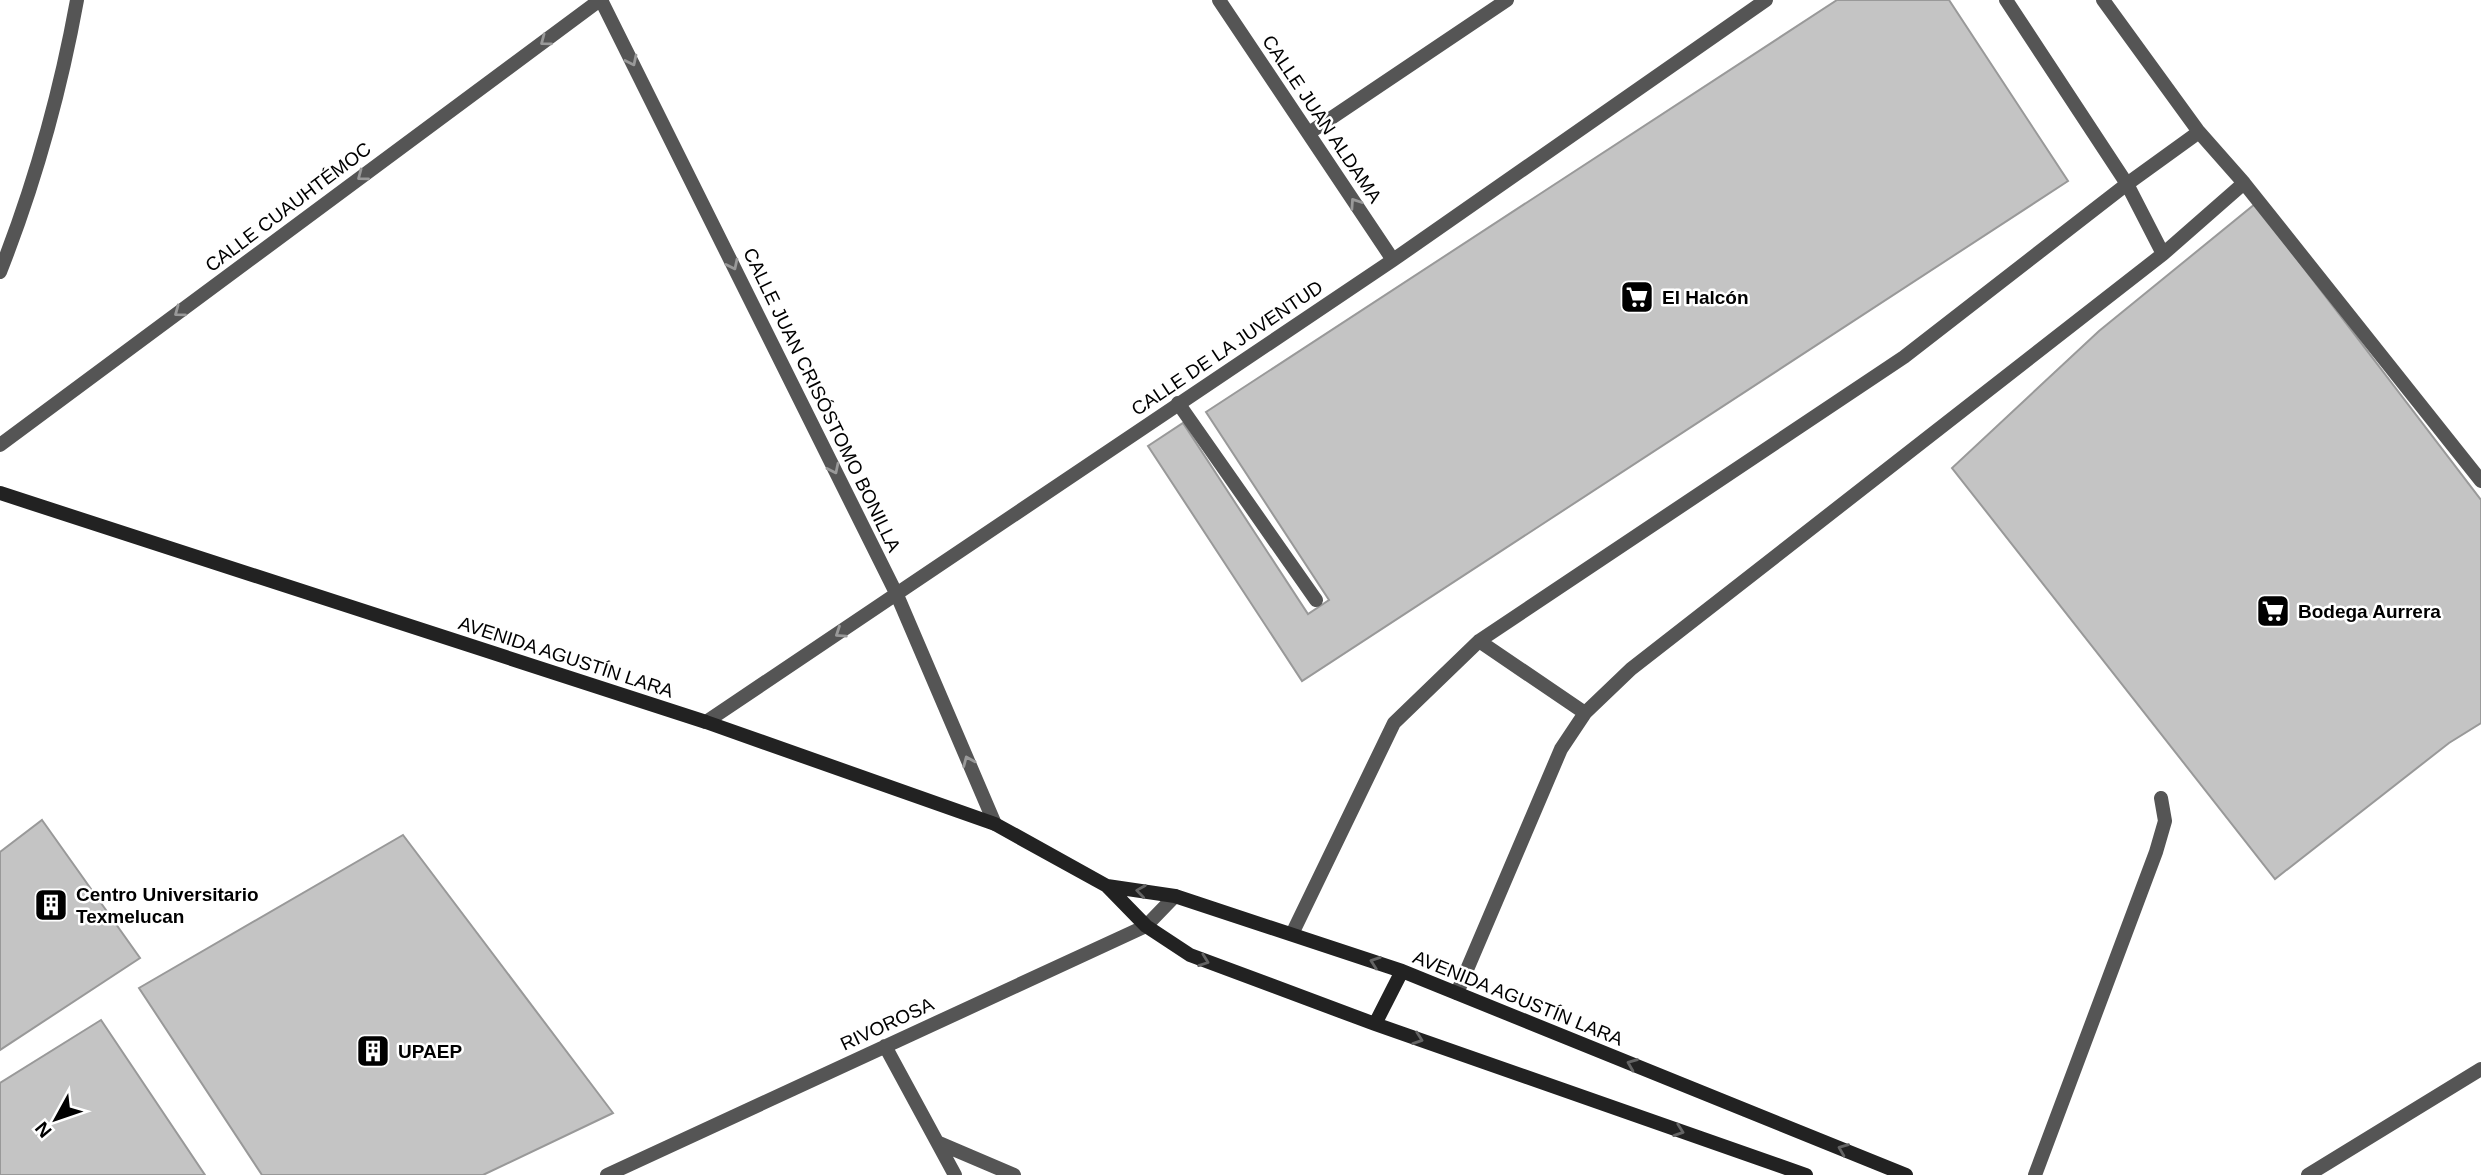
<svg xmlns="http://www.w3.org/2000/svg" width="2481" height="1175" font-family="Helvetica,sans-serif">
  <rect width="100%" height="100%" fill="#fff"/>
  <path fill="#c4c4c4" stroke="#999" stroke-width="2" d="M1837,0H1949L2068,181L1302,681L1148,446L1183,423L1308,614L1329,600L1206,412Z
    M2255,204L2481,500V723L2449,743L2275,879L1952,468L2099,331Z
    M42,820L140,958L0,1050V852Z
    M403,835L613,1113L483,1175H262L139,988Z
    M101,1020L205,1175H0V1083Z"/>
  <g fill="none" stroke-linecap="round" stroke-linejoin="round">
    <path stroke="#555" stroke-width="14" d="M2103,0L2199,132L2244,183L2163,254
      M2244,183L2481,481
      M1178,403L1316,600
      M1479,641L1585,713
      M1292,934L1394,723L1479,641L1904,357L2127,184L2199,132
      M1457,993L1561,749L1585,713L1631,669L2163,254L2127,184L2006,0
      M2035,1175L2156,852L2165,821L2161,798"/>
    <path stroke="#555" stroke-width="14" d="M601,0L897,595L995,824
      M1219,0L1393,260
      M1309,133L1507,0
      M0,272C35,183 60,94 77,0
      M0,445L600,0
      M706,722L1393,260L1766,0
      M885,1046L955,1175
      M939,1143L1014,1175
      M607,1175L1146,926L1175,896
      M2308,1175L2481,1069"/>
    <path stroke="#222" stroke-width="14" d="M0,493L706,722L995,824L1107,886L1146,926L1190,955L1375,1024L1806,1175
      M1107,886L1175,896L1402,971L1906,1175
      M1375,1024L1402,971"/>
  </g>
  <defs><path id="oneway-chevron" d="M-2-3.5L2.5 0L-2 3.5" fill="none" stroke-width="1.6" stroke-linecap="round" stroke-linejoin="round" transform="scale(1.75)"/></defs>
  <g stroke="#999">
    <use href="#oneway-chevron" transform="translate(545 41) rotate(143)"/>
    <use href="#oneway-chevron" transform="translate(632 61) rotate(64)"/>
    <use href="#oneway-chevron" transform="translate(362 176) rotate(143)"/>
    <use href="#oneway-chevron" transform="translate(1355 203) rotate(-124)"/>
    <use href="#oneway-chevron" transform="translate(733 265) rotate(64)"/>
    <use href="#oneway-chevron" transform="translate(179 312) rotate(143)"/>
    <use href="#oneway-chevron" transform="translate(834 469) rotate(64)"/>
    <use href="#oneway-chevron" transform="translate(840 633) rotate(146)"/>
    <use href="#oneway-chevron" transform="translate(968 761) rotate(-113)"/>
  </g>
  <g stroke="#646464">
    <use href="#oneway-chevron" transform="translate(1141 891) rotate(-172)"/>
    <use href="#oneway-chevron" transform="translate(1204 961) rotate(20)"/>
    <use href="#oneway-chevron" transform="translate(1375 962) rotate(-161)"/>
    <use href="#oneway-chevron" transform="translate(1418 1039) rotate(19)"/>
    <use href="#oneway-chevron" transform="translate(1632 1064) rotate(-158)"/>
    <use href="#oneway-chevron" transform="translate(1679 1131) rotate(19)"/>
    <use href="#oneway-chevron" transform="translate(1843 1149) rotate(-158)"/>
  </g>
  <defs>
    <symbol id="supermarket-square" viewBox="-11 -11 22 22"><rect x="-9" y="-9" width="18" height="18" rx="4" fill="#000" stroke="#fff"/><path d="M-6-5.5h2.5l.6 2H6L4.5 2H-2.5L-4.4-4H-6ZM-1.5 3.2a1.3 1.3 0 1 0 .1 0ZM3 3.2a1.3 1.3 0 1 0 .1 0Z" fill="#fff"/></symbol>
    <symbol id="building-square" viewBox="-11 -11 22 22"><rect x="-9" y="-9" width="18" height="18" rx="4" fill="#000" stroke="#fff"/><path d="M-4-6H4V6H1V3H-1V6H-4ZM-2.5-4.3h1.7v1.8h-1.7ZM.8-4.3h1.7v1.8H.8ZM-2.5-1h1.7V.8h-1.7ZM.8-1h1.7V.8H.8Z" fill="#fff"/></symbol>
  </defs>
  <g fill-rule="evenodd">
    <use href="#supermarket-square" x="1618" y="278" width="38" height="38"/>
    <use href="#supermarket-square" x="2254" y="592" width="38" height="38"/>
    <use href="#building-square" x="32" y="886" width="38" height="38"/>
    <use href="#building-square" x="354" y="1032" width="38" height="38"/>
  </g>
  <g text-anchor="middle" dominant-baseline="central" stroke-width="5" stroke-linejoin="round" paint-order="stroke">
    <g font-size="19" fill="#000" stroke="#fff">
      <text transform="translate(1322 119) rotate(56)">CALLE JUAN ALDAMA</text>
      <text transform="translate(288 207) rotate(-37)">CALLE CUAUHTÉMOC</text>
      <text transform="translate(1227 348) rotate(-34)">CALLE DE LA JUVENTUD</text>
      <text transform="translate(822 400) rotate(64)">CALLE JUAN CRISÓSTOMO BONILLA</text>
      <text transform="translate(566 657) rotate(18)">AVENIDA AGUSTÍN LARA</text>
      <text transform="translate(1518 998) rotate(22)">AVENIDA AGUSTÍN LARA</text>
      <text transform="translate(887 1024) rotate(-25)">RIVOROSA</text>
    </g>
    <g font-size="19" font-weight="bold" fill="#000" stroke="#fff" text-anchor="start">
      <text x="1662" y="297">El Halcón</text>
      <text x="2298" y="611">Bodega Aurrera</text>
      <text x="76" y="894">Centro Universitario<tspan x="76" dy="22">Texmelucan</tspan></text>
      <text x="398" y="1051">UPAEP</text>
    </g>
  </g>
  <g transform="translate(56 1119) rotate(230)" stroke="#ffffff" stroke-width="5" paint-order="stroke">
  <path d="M0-5L12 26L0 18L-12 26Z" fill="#000000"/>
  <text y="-10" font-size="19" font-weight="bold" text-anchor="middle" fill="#000000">N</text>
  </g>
</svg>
